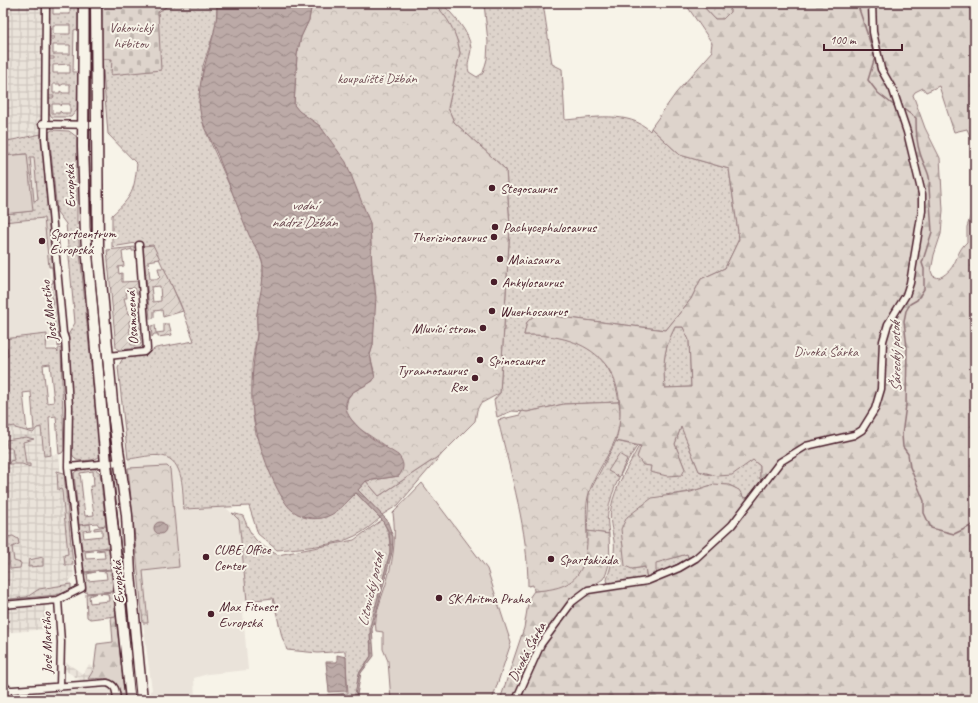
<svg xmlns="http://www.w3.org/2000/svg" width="978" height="703" font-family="Caveat,sans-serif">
  <defs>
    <pattern id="industrial-grid" width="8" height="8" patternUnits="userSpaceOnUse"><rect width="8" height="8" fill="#eae3da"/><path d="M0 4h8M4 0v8" fill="none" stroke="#cac2bb"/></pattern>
    <pattern id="grass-dots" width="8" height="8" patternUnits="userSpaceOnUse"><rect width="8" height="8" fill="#ded4cc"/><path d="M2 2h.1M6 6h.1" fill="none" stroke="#c0b6af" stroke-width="1.8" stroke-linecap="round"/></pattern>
    <pattern id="forest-firs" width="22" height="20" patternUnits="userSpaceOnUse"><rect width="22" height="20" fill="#ded4cc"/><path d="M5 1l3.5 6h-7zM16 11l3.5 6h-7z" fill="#c0b6af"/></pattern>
    <pattern id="cemetery-stones" width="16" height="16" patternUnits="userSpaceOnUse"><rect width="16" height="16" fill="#ded4cc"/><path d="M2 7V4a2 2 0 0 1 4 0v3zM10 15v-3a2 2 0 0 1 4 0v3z" fill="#c0b6af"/></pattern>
    <pattern id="park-crowns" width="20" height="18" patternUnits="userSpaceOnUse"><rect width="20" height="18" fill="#ded4cc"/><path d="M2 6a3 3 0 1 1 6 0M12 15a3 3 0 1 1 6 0" fill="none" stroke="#c0b6af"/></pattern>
    <pattern id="garden-furrows" width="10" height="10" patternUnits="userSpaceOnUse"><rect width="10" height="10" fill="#ded4cc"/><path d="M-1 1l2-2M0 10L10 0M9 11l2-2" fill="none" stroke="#c0b6af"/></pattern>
    <pattern id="water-waves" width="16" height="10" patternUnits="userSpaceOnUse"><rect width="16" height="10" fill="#bcaaa7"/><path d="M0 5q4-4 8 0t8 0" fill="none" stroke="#9b8a88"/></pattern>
  </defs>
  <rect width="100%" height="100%" fill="#f7f3e8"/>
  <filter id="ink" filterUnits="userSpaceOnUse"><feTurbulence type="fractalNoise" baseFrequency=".025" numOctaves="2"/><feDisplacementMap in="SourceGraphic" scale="8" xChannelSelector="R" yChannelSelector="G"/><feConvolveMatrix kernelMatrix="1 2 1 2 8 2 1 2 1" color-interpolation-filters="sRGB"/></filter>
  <g filter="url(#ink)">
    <path fill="#eae3da" d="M41,134L49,235H45L55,328L53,329V334L55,335L56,347L46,348L48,350L3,361V142Z
      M162,456L173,460L178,467L184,509L225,507L239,520L247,601L242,602L248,670L208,674L194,678L195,700H151L150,691L152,690L143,623L128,459Z
      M118,688L120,700H3V696Z"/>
    <path fill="url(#industrial-grid)" d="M3,3H43L42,134L3,142Z
      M15,426L17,429L33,433L37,428L41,427L44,455L59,454L60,472L64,473L74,577L70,580L71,591L56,595L3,600V428Z
      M45,603L46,629L3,633V607Z
      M64,661L83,674L89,665L94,669L85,683L63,669Z"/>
    <path fill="url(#grass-dots)" stroke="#947a7c" fill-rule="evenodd" d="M49,3H78V29L74,30L73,72H78L77,110L71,117H52L49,113V98H53L54,96H49V59H54V57H49V39H54V37H49ZM53,5H70V14H53ZM53,25H70V34H53ZM53,45H70V54H53ZM53,65L70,64V73H53ZM53,84H60V86L63,84H70V93H63L60,91V93H53ZM52,104H60V106L62,104H70V113H62L60,111V113H52Z
      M172,3L217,4L216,26L203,66L199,102L204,127L263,263V289L257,314V334L252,364L253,416L256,434L303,517C326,524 341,508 356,493L380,518C372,525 365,531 355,536C336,546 298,548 277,550L258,534L249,506L184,509C182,492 185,460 162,456C152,454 139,458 128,459L118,367L123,358L146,354L156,348L194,341L180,303L153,246H143L142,242L112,247V215C133,196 134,191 137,164L108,134L102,59H112V74L160,70L158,12Z
      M433,3H442C453,16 469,30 471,48C471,56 466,63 469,72L477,77L483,73L487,59L488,42L484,3H543L552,64L562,69L565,120C591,118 629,110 650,131L651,128L680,155L729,169L739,239L725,268L701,279L691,299L666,330L536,314L527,322L524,335C574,334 612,349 619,402L564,404L527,412L512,411L497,417L494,400L500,393L510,226L506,170L454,122L448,108L460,53C457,34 447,16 433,3Z
      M695,3H728L731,5L730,12L723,19H715L701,4Z
      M52,130L69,131L77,137V222L100,456C95,461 83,461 76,460L72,454L68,335L75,323L66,224L57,212L49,132Z
      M41,134L60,346L58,347L57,334H53V328H55L54,317H52L51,311L53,310L50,283H53V280L52,267H49L44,218L3,222V214L32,211L26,154L3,156V142ZM30,157H34L38,200L34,201Z
      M675,327H683L689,340L691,387L665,388C663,362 663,351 675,327Z
      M47,334L46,350H56L58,352V349L61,348L64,450L62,453L59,454L56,416L49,417L51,455L44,456L41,427L37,428L33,433L15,428V426L3,428V357L8,356L7,347H3V339ZM50,364L54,402L47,403L43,365ZM31,392L34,430L27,431L23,393Z
      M681,426L699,471C717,481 737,470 753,460L760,466V479L766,484L757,497L744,498C732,476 710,487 691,491C682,494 673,494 663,495L632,569L645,567L647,579L609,585L607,580C610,567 616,554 614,541C612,529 609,520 611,508C615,486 629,465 639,446L685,469L675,444Z
      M26,437L34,439L23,442L26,464H30V467L22,464H9L10,461L14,460L12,448H7L6,440Z
      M616,441L637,446C625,465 611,489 608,512C607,519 608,527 609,534L587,531L589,493Z
      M442,454L398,505L382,515L358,490L366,481L379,496Z
      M94,468L100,473L106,525L99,526L97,523L79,525L74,473L79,469ZM93,471L94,486H90L94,515L85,516L80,473Z
      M57,471L64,473L73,565H65L64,555L68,554L62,491L61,489L58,490Z
      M232,513L243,516C253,540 256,543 278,555L354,540L382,520C389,531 390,539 390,552L370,634L371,656L359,673L354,700H328L327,695L348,693L345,651L318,653L287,650L282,637L273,598L247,601L239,520Z
      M90,524L91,530L83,531L84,538L102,536V529L94,530V528L106,526L110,547L82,550L79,525Z
      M13,536L18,539L19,544L12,547L14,561L21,563L20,568L10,569L7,537Z
      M110,548L112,569L84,572L82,551L93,550V551L85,552L86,559L105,558L104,550L96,551V550Z
      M687,554L689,559L656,574L655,563Z
      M43,557V566L28,567L29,560Z
      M112,570L114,591L86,593L84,573L95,572L87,574L88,581L107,579L106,572L98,571Z
      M71,584V591L56,595L3,600L27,597L39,589Z
      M114,592L116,616L90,619L87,617L86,594L97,593L89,596L90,603L109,601L108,594L100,593Z"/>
    <path fill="url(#forest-firs)" stroke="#947a7c" fill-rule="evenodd" d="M685,3L701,4L715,19H723L730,12L731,5L728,3H975V148L967,129L954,132L939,86L926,92L923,88L915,92L913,95L925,128L940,158L943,210L941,234L934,255L931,271L933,276L939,278C959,268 954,253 967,242V227L975,202V700H518C533,665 553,614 588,594C598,588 634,582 647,579L645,567L632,569L625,566L621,529L627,517L652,498L691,492L714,484L729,485L739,490L744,498L757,497L766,484L760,479V466L753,460L732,475L718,476L699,471L681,427L675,444L685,469L682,475L667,476L650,472L651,466L643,465L637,457L641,446L616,441C633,370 593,333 524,335L527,322L536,314L666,330L691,299L701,279L725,268L739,239L729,169L680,155L651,128L676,93L713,51L711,50L712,43ZM675,327H683L689,340L691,387L665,388C663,362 663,351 675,327ZM687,554L689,559L656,574V563Z
      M587,531L609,534L610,561L606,574L603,579L575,597L538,645L514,700H500L524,628L529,598L534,591C574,588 588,570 587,531Z
      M116,616L125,700H120C117,675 110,678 88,679L94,669L97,644L113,642L111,617Z"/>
    <path fill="url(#cemetery-stones)" stroke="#947a7c" d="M102,3H172L158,12L161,70L111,75L112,59H102Z"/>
    <path fill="url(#park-crowns)" stroke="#947a7c" d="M312,3H433C448,16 457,34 460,53L448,108L454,122L506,170L510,226L500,393L480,404L477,410L475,421L442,454L379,496L366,481L399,476L385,446L360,429L348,416L346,407L348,398L353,392L373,381L374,371L370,355L373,345L375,286L372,269L370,223L320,126L298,111L294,105L297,55L301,37L309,20Z
      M619,402C625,444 600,458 589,493C581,520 595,549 578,574C568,588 550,590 534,591L533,585L528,586C528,530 511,475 498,420L520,415L522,411L527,412L564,404Z
      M619,454L627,459L619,477L608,471Z
      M167,466L170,469L179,567L143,571L148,623H143L128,468Z"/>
    <path fill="url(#garden-furrows)" stroke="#947a7c" fill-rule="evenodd" d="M153,245L160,259L148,261L150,279H158L160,277L158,268H164L183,311L163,317L162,310L154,311V318L150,319L143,246ZM160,286L161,301L153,302L151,287Z
      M135,247L136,251H132V249L122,252L124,266L118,267L119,274L122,273V282L139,281L140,294H137L135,288L126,289L127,298H124L128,314L138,313L137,304H141L143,328L139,329L138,320L129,321L131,345L141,344L140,336L144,335L145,343L140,348L119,350L116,348L107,250Z
      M164,324H169L172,335L158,337V334H154L152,337L151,326L155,325L156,333L164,332Z"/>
    <path fill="#ded4cc" stroke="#947a7c" d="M27,154L33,211L3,214V156Z
      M422,483L487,569L511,643L492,700H391L388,661L383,649V632L376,631C373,615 384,593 388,577C394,556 396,535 393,513Z"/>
    <path fill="url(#water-waves)" stroke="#8e7275" d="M217,3H312L309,20L301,37L297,55L294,105L299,111L320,126L346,162L370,223L372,269L376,297L373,345L370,355L375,378C368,387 356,387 349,396C333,419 383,445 398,455C404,462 405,468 399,476L366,481L358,490L387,520L393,537L392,552L372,629L374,656L361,673L356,700H354L359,674L371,656L370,627L390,552V542L389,532L382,520L356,493C345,503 337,515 322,518C310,520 294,515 287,505C270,482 253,430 252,402C251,379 254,358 257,335C258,328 256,321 257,314C259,297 264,283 263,265C262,255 253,244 249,235C239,211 230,186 220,161C215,146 205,132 201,116C192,77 219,42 217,3Z
      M154 528a6 6 0 1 1 12 0a6 6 0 1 1-12 0Z
      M337,655L346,657L347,691L329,692L326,662H337Z"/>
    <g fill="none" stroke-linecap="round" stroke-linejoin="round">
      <path stroke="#8e7275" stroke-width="1.5" d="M857,3L875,57L868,80L878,93L896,107
        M902,108L916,118C916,130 916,142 920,153C923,165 932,175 929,187L932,232L922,263L924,269V289L917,300L910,304L906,311L904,321L907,348L906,405L902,435L903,447L908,454L910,467L924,501V513L931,528L954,534L975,524"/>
      <defs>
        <path id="street" d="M42,124L96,125
          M108,356L144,352L147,349L139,245
          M68,467L121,462
          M58,600L61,642L60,686
          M3,605L58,600L82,588L68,467L69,407L65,339L63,333L45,138L46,3
          M3,684L8,690H13L107,683C116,685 116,691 117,700
          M7,700L8,690
          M516,700L541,644L572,602L588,590L647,581L679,568L696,558L732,525L780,462L806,446L854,435L862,430L875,409L881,389L883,341L888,324L906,295L910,283L922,211V194L907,132L893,90L881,69L873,32L872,3"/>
        <path id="primary" d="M84,3L83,147L86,235L107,475L131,700
          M96,3L98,248L113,413L127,515L130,574L142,700"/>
      </defs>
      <use href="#street" stroke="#4a1f2b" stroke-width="9"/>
      <use href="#primary" stroke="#4a1f2b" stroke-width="13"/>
      <use href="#street" stroke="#f7f3e8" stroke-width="6"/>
      <use href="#primary" stroke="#f7f3e8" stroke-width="10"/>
      <path stroke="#4a1f2b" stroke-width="1" d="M89,3L90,227L135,700"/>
    </g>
  </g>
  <g fill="#4a1f2b" stroke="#f7f3e8" stroke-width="1.5">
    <circle cx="492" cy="188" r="4"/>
    <circle cx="495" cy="227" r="4"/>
    <circle cx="494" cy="237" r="4"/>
    <circle cx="42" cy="241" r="4"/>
    <circle cx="500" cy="259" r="4"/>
    <circle cx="494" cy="282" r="4"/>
    <circle cx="492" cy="311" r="4"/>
    <circle cx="483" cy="328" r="4"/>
    <circle cx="480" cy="360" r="4"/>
    <circle cx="475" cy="378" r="4"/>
    <circle cx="206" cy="557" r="4"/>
    <circle cx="551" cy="559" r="4"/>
    <circle cx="439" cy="598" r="4"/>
    <circle cx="211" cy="614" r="4"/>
  </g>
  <g text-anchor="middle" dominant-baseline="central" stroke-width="4" stroke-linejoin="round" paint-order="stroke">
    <g font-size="14" fill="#6f4c53" stroke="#f7f3e8">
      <text x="131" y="27">Vokovický<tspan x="131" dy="16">hřbitov</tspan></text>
      <text x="377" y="78">koupaliště Džbán</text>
      <text x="826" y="351">Divoká Šárka</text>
    </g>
    <g font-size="14" fill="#4a1f2b" stroke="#f7f3e8">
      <text transform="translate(70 186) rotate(-91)">Evropská</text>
      <text transform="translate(49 311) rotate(-97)">José Martího</text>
      <text transform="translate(132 318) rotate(-93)">Osamocená</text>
      <text transform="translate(118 582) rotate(-94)">Evropská</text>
      <text transform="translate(47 643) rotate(-91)">José Martího</text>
      <text transform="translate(527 652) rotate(-62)">Divoká Šárka</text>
    </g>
    <g font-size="14" fill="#4a1f2b" stroke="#f7f3e8" text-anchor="start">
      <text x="500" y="188">Stegosaurus</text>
      <text x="503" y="227">Pachycephalosaurus</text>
      <text x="50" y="233">Sportcentrum<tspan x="50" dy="16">Evropská</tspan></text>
      <text x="486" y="237" text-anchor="end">Therizinosaurus</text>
      <text x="508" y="259">Maiasaura</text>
      <text x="502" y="282">Ankylosaurus</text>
      <text x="500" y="311">Wuerhosaurus</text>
      <text x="475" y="328" text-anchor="end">Mluvící strom</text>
      <text x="488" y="360">Spinosaurus</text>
      <text x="467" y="370" text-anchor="end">Tyrannosaurus<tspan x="467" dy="16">Rex</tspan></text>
      <text x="214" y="549">CUBE Office<tspan x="214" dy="16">Center</tspan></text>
      <text x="559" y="559">Spartakiáda</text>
      <text x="447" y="598">SK Aritma Praha</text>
      <text x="219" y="606">Max Fitness<tspan x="219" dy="16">Evropská</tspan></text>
    </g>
    <g font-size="15" font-style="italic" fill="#6c4950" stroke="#f7f3e8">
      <text x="304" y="205">vodní<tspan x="304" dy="17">nádrž Džbán</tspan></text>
      <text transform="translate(896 357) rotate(-91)">Šárecký potok</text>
      <text transform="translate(371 590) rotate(-77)">Litovický potok</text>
    </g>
  </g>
  <rect width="978" height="703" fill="none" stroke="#f7f3e8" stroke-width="16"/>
  <rect x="8" y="8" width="962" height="687" fill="none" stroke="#4a1f2b" stroke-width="1.5" filter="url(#ink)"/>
  <path d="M824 44v6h78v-6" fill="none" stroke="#4a1f2b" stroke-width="2"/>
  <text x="830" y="44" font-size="12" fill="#4a1f2b" stroke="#f7f3e8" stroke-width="3" paint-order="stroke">100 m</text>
</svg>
